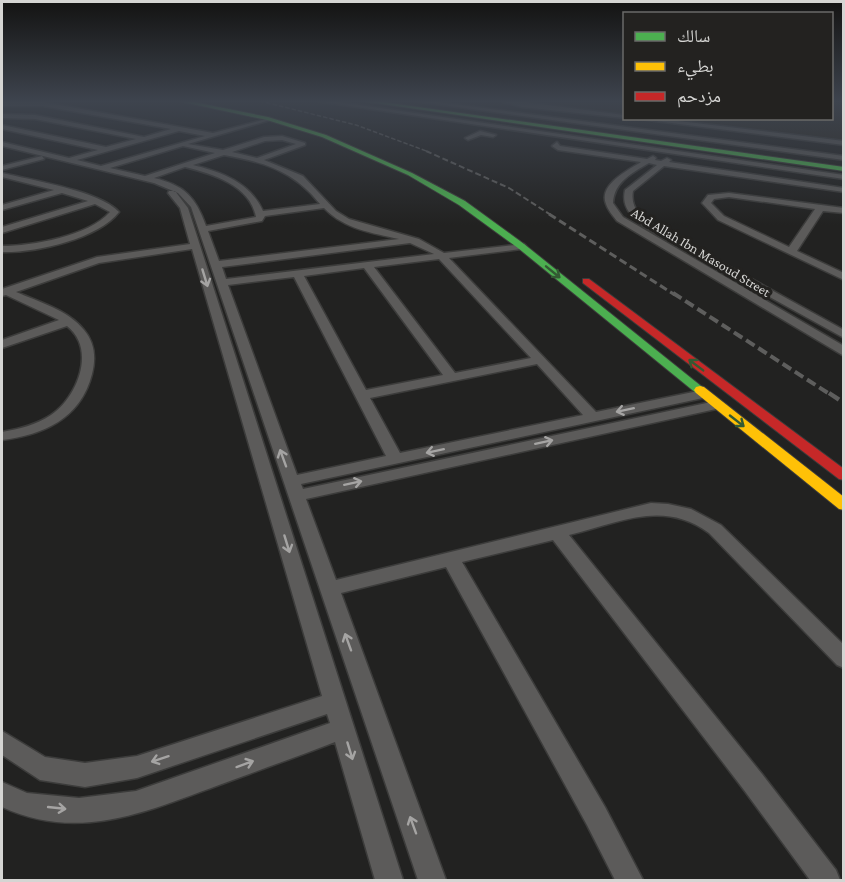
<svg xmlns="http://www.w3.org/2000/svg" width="845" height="882" font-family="'Crimson Pro','Noto Naskh Arabic',serif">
  <rect width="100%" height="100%" fill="#222221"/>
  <path fill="#2b2821" d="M507,101H624V115Z
    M832,101H843V142L656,119L832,118Z"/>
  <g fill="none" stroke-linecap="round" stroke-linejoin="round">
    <defs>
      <path id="street" d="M316,101H332L844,175V179Z
        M414,101H431L844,156V160Z
        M500,101H517L624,115L625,118L522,107Z
        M2,102H43L213,133L270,118V120L188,144L223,150L264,137L282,136L305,143V145L264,160L303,176L336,211L349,219L419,239L444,253L524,244L526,246L521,249L449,258L596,412L703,390L710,394L703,398L301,484L303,489L716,401L721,402L723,405L721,408L716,409L306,499L336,580L651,503L668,504L691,509L721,525L844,645V668L837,665L709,533C663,499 619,523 569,535L762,774L836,870L840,880H810L744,790L553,540L462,562L605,807L643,880H615L587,825L446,567L341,593L446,880H418L191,207L178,193L154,183L2,146V142L69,158L98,150L2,129V125L106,147L136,139L35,119L2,118V114L35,115L144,137L171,129L43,106H2ZM179,131L205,136L101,166L77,160ZM282,140L296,144L257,158L232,152L265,141ZM183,146L215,153L145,176L110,168ZM224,155C264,162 294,171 320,204L263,211C250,182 221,172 193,165ZM185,167C213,174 250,185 256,217L206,226C196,197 184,185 154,178ZM324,208C344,229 372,233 399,239L219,261L208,231L262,221L265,216ZM410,243L434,254L226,279L222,267ZM439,259L531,358L455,373L374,267ZM364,268L443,375L366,390L304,276ZM294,277L386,456L297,475L228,285ZM537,364L583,415L400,453L370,398Z
        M632,118H654L844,141V145Z
        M480,131L496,135L493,137L481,135L468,140L465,138Z
        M557,142L560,146L647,159L653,156L656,158L655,160L661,161L667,158L671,160L669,162L844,188V192L664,166L633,191C630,208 641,217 654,225L844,330V338L654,233C638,222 620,211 625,190L657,165L649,163C632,173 614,182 613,203L623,217L844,346V356L617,221C613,216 608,210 606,204C598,185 628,170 641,162L558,150L552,146Z
        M42,156L44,159L2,170V166Z
        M2,173C31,180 100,191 119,212C98,239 35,253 2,252V246C32,246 89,236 110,212L95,204L2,233V227L88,201L62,193L2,210V205L54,190L2,177Z
        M169,191H175L188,208L403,880H375L335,742C296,757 257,771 219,785C146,812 78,842 2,807V782L27,793L79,798L136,791L330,723L327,714L137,778L85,787L40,780L2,755V731L45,757L85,763L137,756L322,696L192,249L99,263L16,292C39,302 68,310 84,330C95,343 96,358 92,374C81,418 44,435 2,440V432C19,429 36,425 51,415C77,398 97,349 67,326L2,348V340L59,320L6,295L2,296V289L97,257L190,244L180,208L168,193Z
        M729,193L844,208V213L823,211L797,251L844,273V280L718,220L702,203L708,195ZM729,197L815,209L789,247L724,216L711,203L714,199Z"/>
      <path id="fast" d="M178,101H189L268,117L326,135L412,173L465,201L524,244L706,390L704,393H696L518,248L459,205L408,175L322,137L267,120Z
        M376,101L844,167V171L361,101Z"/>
      <path id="slow" d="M700,386L704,387L844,497V510L839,509L696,393L694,390L696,387Z"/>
      <path id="jam" d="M583,279H589L844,469V480L839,479L583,283Z"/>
    </defs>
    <use href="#street" stroke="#3c3c3b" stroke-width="3"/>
    <use href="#fast" stroke="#3c3c3b" stroke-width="2"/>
    <use href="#slow" stroke="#3c3c3b" stroke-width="2"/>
    <use href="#jam" stroke="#3c3c3b" stroke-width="2"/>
    <use href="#street" fill="#5c5b5a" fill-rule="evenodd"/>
    <use href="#fast" fill="#4caf50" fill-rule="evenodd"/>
    <use href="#slow" fill="#ffc107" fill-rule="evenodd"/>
    <use href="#jam" fill="#c62828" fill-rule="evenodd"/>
    <path stroke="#5e5e5d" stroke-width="1.5" stroke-dasharray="4.5 2" stroke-linecap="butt" d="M260,101L356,125L429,152"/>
    <path stroke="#5e5e5d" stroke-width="2" stroke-dasharray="6 3" stroke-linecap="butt" d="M426,151L509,188L551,215"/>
    <path stroke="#5e5e5d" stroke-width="3" stroke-dasharray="8 4" stroke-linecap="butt" d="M549,214L675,295"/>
    <path stroke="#5e5e5d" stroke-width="4" stroke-dasharray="10 4.5" stroke-linecap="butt" d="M673,293L831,395"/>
    <path stroke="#5e5e5d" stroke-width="4.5" stroke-dasharray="12 6" stroke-linecap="butt" d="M829,393L844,403"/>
  </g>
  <defs><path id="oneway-shaft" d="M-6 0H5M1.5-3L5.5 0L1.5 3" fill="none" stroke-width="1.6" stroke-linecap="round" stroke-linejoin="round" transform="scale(1.5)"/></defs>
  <g stroke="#335a33">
    <use href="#oneway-shaft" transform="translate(553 272) rotate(39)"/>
    <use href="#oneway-shaft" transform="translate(696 365) rotate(-143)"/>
    <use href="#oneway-shaft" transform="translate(737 421) rotate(38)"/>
  </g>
  <g stroke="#a5a4a3">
    <use href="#oneway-shaft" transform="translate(205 278) rotate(73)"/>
    <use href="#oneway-shaft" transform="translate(625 410) rotate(168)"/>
    <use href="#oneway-shaft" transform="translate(544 442) rotate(-12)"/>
    <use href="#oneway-shaft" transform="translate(435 451) rotate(168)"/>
    <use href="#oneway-shaft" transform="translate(283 458) rotate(-110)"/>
    <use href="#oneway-shaft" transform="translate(353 483) rotate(-12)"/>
    <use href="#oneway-shaft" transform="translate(287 544) rotate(73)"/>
    <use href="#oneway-shaft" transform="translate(348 642) rotate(-110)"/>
    <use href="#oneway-shaft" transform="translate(350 751) rotate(73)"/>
    <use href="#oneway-shaft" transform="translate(160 759) rotate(162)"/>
    <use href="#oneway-shaft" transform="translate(245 764) rotate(-20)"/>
    <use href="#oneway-shaft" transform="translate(57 808) rotate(6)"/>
    <use href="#oneway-shaft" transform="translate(413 825) rotate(-110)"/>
  </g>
  <linearGradient id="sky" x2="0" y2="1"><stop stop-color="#131312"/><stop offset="0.45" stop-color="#3e444e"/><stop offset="1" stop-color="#3e444e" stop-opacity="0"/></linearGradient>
  <rect width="845" height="225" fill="url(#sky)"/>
  <g text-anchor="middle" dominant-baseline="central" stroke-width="6" stroke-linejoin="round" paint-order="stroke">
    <g font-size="14" fill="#d5d5d3" stroke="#232220">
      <text transform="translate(701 252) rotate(31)">Abd Allah Ibn Masoud Street</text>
    </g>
  </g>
  <rect width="845" height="882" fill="none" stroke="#d5d5d3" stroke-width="6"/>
  <rect x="623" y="12" width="210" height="108" fill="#232220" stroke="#6a6a68" stroke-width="1.5"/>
  <rect x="635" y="32" width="30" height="9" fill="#4caf50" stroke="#6a6a68" stroke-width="1.5"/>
  <text x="677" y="42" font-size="18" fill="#d5d5d3">سالك</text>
  <rect x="635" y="62" width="30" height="9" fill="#ffc107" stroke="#6a6a68" stroke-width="1.5"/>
  <text x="677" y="72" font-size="18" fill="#d5d5d3">بطيء</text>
  <rect x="635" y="92" width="30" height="9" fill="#c62828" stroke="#6a6a68" stroke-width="1.5"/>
  <text x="677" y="102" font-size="18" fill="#d5d5d3">مزدحم</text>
</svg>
